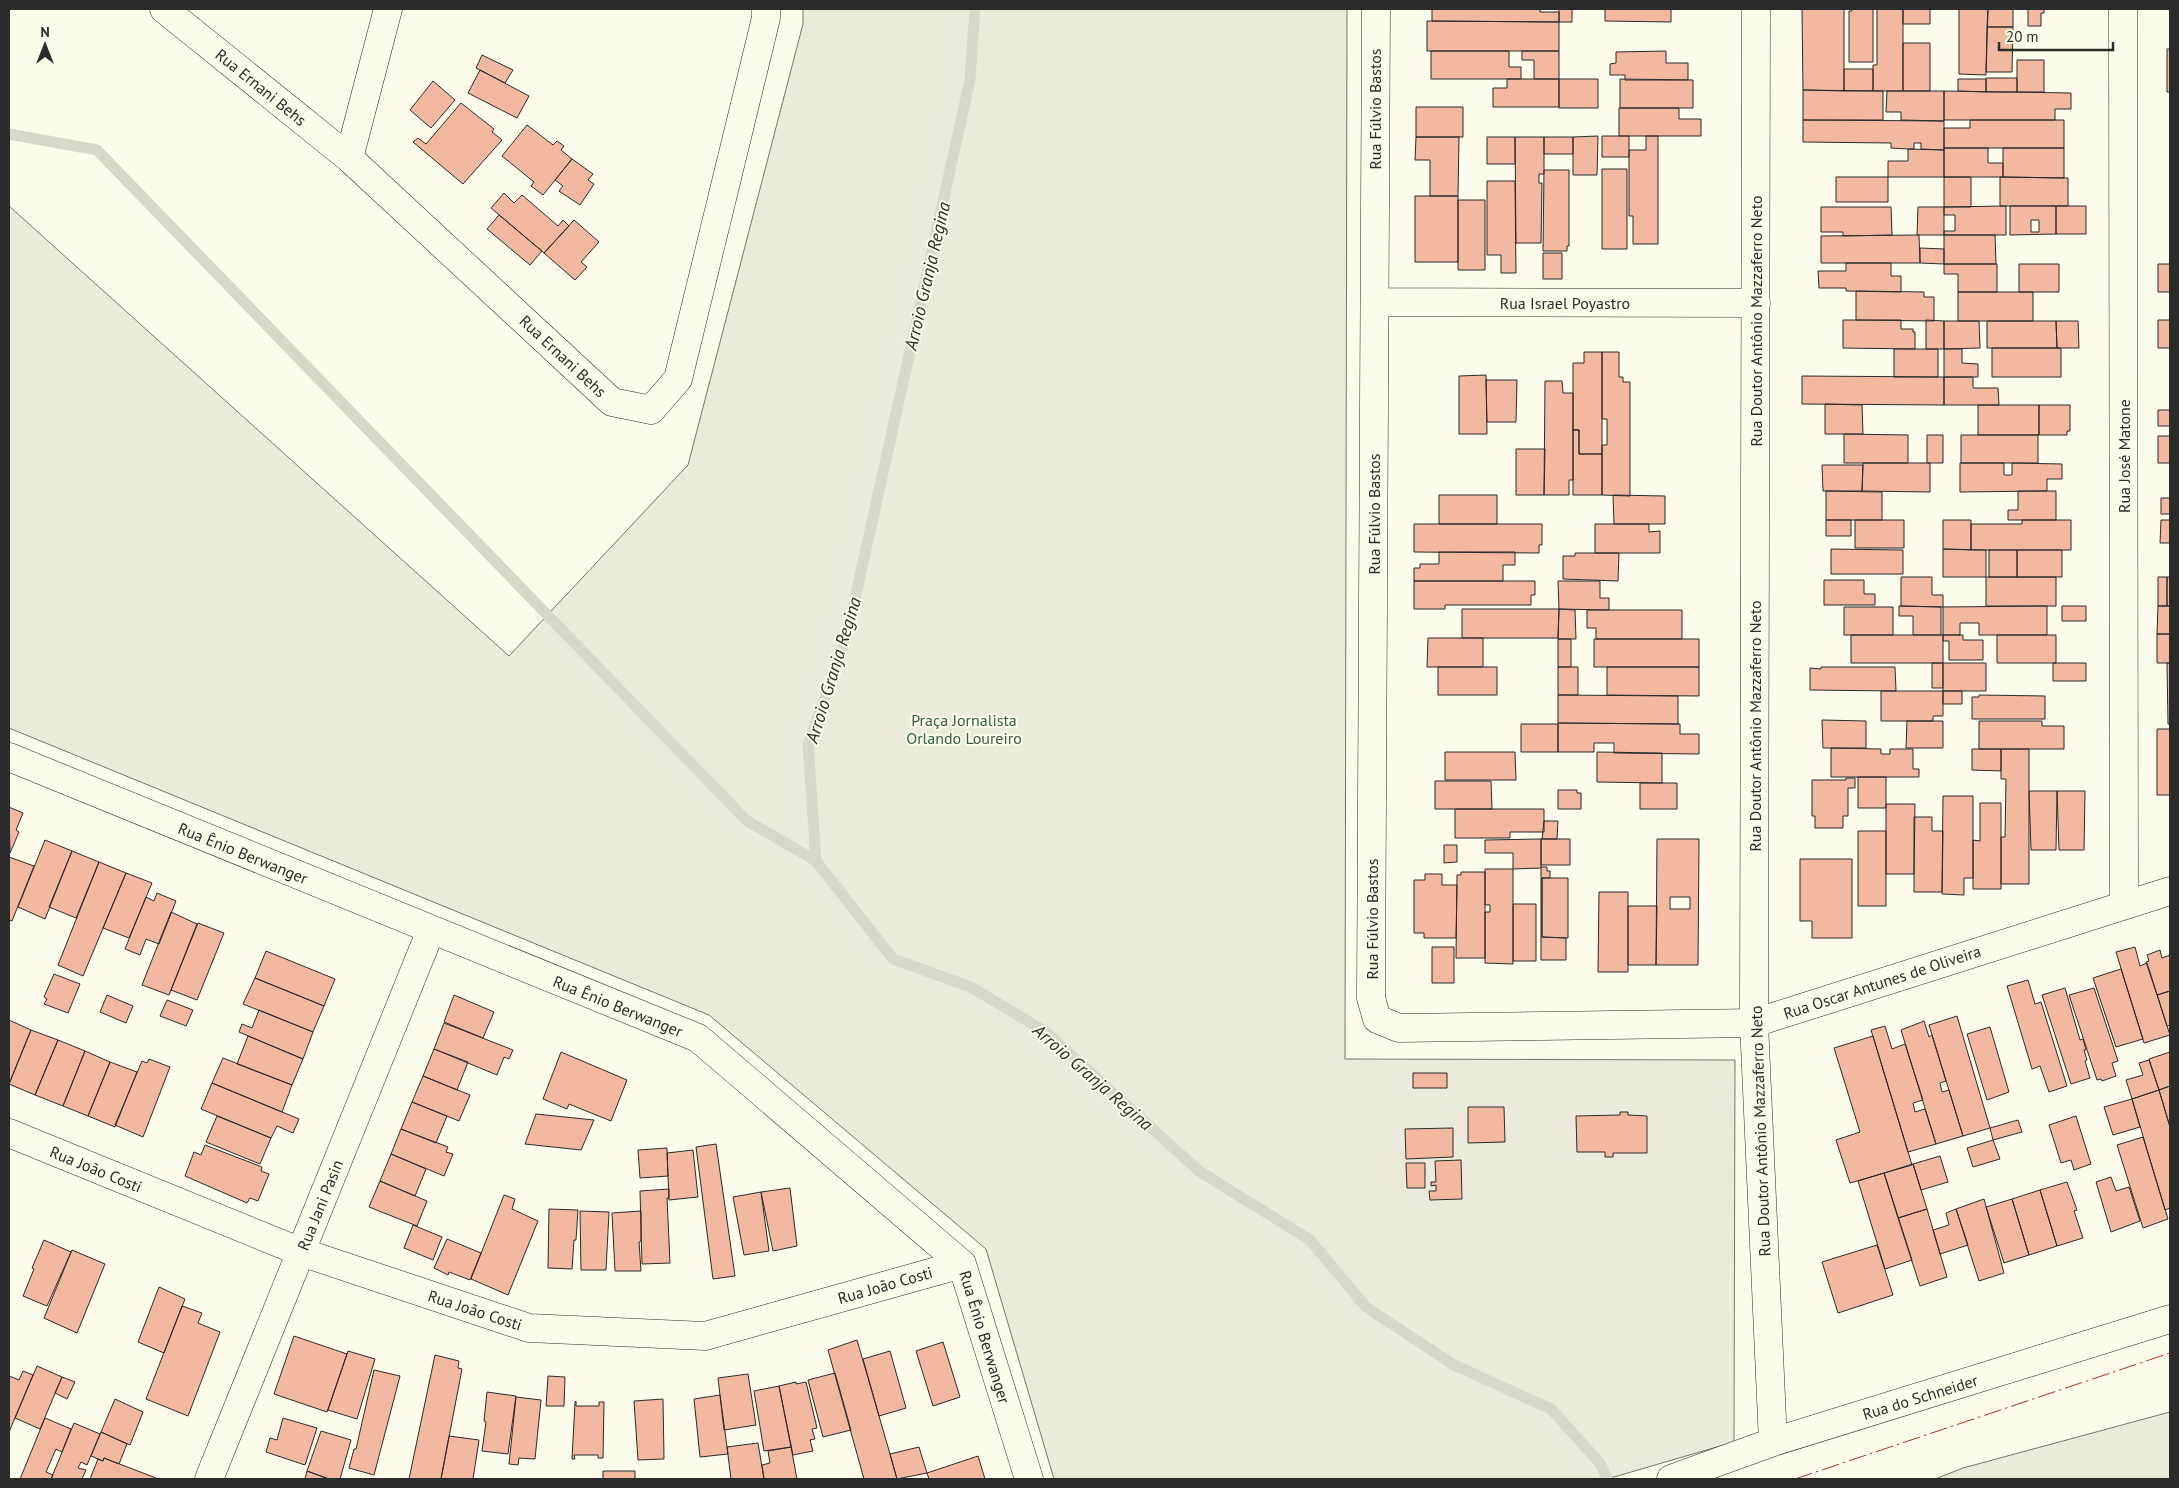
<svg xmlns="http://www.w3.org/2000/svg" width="2179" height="1488" font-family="'PT Sans',sans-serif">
  <rect width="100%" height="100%" fill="#fdfbea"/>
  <path fill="#ecebdb" stroke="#74746e" d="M803,9H1347L1345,1059L1735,1060L1734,1442L1607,1479H1054L986,1249L709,1015L9,728V206L509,656L688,465L803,24Z
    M2170,1412V1479H1935L1963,1468Z"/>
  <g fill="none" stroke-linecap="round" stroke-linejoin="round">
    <path stroke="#d8d7c9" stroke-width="11" d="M975,9L970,80L847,635L808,744L816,861L893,959L971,987L1046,1032L1199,1171L1310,1240L1366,1307L1454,1365L1551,1409L1600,1463L1607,1479
      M9,134L97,150L746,820L816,861"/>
  </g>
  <path fill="#f2b8a0" stroke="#2b2b2b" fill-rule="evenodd" d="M1432,9H1540V12H1559V22L1432,21Z
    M1559,9H1572V22H1559Z
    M1605,9H1671V22L1605,21Z
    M1802,9H1844V91L1803,90Z
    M1852,9H1873V62H1849V11H1852Z
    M1877,9H1903V91H1873V65H1877Z
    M1903,9H1930V24H1903Z
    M1959,9H1988L1986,75L1959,74Z
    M1988,9H2013V27H1987Z
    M2028,9H2044V13H2041V26H2028Z
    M1427,21L1559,22V51H1427Z
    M1987,27H2013L2012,72H1986Z
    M1903,43H1930V91H1903Z
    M2167,49H2170V92H2167Z
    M1431,51H1509V67H1521V79H1431Z
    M1522,51H1559V79H1534V60H1522Z
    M1666,51V63H1688V80H1625V75H1610V64L1616,63V52Z
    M482,55L513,70L505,83L476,68Z
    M2017,60H2044V92H2017Z
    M1844,69H1873V91H1844Z
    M480,70L529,96L517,118L468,93Z
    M1986,78H2017V92H1986Z
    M1507,79H1559V107H1493V88H1507Z
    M1559,79H1598V108H1559Z
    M1620,79L1693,80V108H1620Z
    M1958,79H1986V92L1958,91Z
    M433,81L455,100L431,128L410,110Z
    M1803,90L1883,91V120H1803Z
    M1887,91H1944V121L1901,120V112H1886Z
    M1944,91L2071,93V109H2055V120H1944Z
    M461,103L494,129L492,132L502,140L463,184L413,142L418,138L426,144Z
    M1416,107H1463V137H1416Z
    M1619,108H1679V119H1701V136H1619Z
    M1803,120L1944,121V150L1921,149V143H1914V149H1908L1891,148V143L1803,142Z
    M1970,120H2064V148H1944V128H1970Z
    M527,125L553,145L557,141L564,146L561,150L572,159L543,195L531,186L534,182L502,156Z
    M1598,136L1597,175H1573V137Z
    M1602,136H1629V157H1602Z
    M1646,136H1658V244H1633V216H1629V150H1646Z
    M1416,137H1459L1458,196H1430V160H1415Z
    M1487,137H1515V164H1487Z
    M1515,137H1544V174H1539V183H1542L1541,243H1516Z
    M1544,137H1573V154H1544Z
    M1944,148H1988V163H2003V177H1944Z
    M2003,148H2064V178L2003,177Z
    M1908,149L1944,150V177H1888V161H1908Z
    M572,159L593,174L588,180L594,184L580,205L559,191L563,186L555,180Z
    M1602,169H1627V249H1602Z
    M1544,170H1569V246H1567V251H1543Z
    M1836,177H1888V202H1836Z
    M1944,177H1971V207H1944Z
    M2000,177L2068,178V206H2000Z
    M1487,181H1515L1516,273H1501V255H1487Z
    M504,193L514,203L522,195L558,226L563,220L569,226L544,253L491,208Z
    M1415,196H1458V262H1415Z
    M1458,200H1485V270H1458Z
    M2006,206V235H1944V231H1955V215H1944V207Z
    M2010,206H2056V234L2010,235ZM2031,220H2039V232H2031Z
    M2056,206H2086V234H2056Z
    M1821,207H1891L1892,235L1843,236V232H1821Z
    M1918,207H1944V235H1917Z
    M499,215L542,251L530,265L487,229Z
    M574,220L599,242L581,262L587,267L575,280L544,253Z
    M1919,235L1920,263H1821V236Z
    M1944,235H1995L1996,264H1944Z
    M1920,248L1944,249V264L1920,263Z
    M1543,253H1562V279H1543Z
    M1846,263H1891V276H1901V292L1846,291V288H1819L1818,271H1846Z
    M1944,264H1997V292H1958V274H1944Z
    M2019,264H2059V292H2019Z
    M2158,264H2170V292H2158Z
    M1856,291L1924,292V297H1934V321L1856,320Z
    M1958,292H2033V321H1958Z
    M1843,320H1901V329H1913V332H1915V349L1843,348Z
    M1926,320L1944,321V349H1926Z
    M2158,320H2170V348H2158Z
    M1944,321H1979L1980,348L1944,349Z
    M1987,321H2056L2057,348H1987Z
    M2056,321H2078L2079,348H2057Z
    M1992,348H2061V377H1992Z
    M1894,349H1938V377H1894Z
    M1944,349H1962V363L1978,364V377H1944Z
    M1584,352H1602V454H1579V430H1573V363H1584Z
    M1602,352H1619V377H1623V382H1630V496L1602,495V445H1607V419H1602Z
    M1486,375L1487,434H1459V376Z
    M1802,376L1944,377V405L1802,404Z
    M1944,377H1973V388H1998L1999,405H1944Z
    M1486,380H1517L1516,422H1487Z
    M1545,381H1562L1563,393H1573V480H1569V495H1544Z
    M1825,404L1862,405L1863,434H1825Z
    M1978,405H2039V435H1978Z
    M2039,405H2070V431H2067V435H2039Z
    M2158,410H2170V426H2158Z
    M1573,430H1579V454H1602V495H1573Z
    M1844,434L1908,435V463H1844Z
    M1927,435H1943V463H1927Z
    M1961,435H2038V463H1961Z
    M2158,436H2170V463H2158Z
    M1516,449H1545L1544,495H1516Z
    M1863,463H1930V492L1862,491Z
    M1960,463H2004V475H2012V463L2062,464V479H2047V491L1960,492Z
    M1822,465H1863L1862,491H1823Z
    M1826,491L1882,492V520H1826Z
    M2018,491H2056V520H2008V510H2018Z
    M1439,495H1497V524H1439Z
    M1613,495L1665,496V524H1614Z
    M2161,498H2170V514H2161Z
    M1826,520H1851V536H1826Z
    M1855,520H1904V548H1855Z
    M1943,520H1971V550L1943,549Z
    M2022,520H2071V550H1971V524H2022Z
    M2161,520H2170V543H2160Z
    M1414,524H1542V545H1539V553L1414,552Z
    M1595,524H1649V532L1660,531V553H1595Z
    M1831,549L1903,550V574H1831Z
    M1943,549L1986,550V577H1943Z
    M1989,550H2017V577H1989Z
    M2017,550H2062V577H2017Z
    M1439,552H1515V565H1503V581H1414V568H1420V564H1439Z
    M1575,553H1619L1618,581L1563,579V556H1575Z
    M1901,577H1932V595H1943V607L1901,606Z
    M1986,577H2056V606H1986Z
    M2158,577H2167V606H2158Z
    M2167,577H2170V606H2167Z
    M1824,580H1864V594H1875V605H1824Z
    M1414,581H1535V595H1531V605H1445V609H1414Z
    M1558,581H1600V598H1609V610L1559,609Z
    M1899,606L1941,607V635H1913V616H1899Z
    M2047,606V635H1979V623H1960V635H1943V607Z
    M2062,606H2086V621H2062Z
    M2158,606H2170V634H2157Z
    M1844,607H1893V635H1844Z
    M1462,609H1559L1558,638H1462Z
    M1559,609L1575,610L1576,639H1558Z
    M1587,610H1682V639H1596V628H1587Z
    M2157,634H2170V663H2157Z
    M1851,635H1943V663H1851Z
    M1943,635H1963V640H1983V660H1949V641H1943Z
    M1997,635H2056V663H1997Z
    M1428,638H1483V667H1427Z
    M1558,639H1571V667H1558Z
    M1594,639H1699V667H1594Z
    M1932,663H1943V688H1932Z
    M1943,663H1986V691H1943Z
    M2053,663H2086V681H2053Z
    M2167,663H2170V724H2168Z
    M1438,667H1497V695H1438Z
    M1558,667H1578V695H1558Z
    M1607,667H1699V696L1607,695Z
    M1821,667H1895L1896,691L1810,690V668L1821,669Z
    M1881,691H1943V716H1933V721H1881Z
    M1943,691H1962V704H1943Z
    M1558,695L1678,696V724L1558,723Z
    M1979,695L2045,696V719H1972V697H1979Z
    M1822,720L1866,721V748H1823Z
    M1907,721H1943V748H1906Z
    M1979,721H2042V726H2064V749H1979Z
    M1558,723L1680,724V734H1699V754L1614,753V743H1594V752H1558Z
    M1521,724H1558V752H1521Z
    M2157,729H2170V795H2157Z
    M1831,748L1881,749V754H1890V749H1913V769H1919V777H1831Z
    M1972,749H2001V771L1972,770Z
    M2001,749H2029V884H2001V837H2005L2006,779H2001Z
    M1445,752H1515L1516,780H1445Z
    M1597,752L1662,753V783L1597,782Z
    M1858,777H1886V808H1858Z
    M1846,778H1855V788H1848V816H1843V828H1815V816H1812V780H1846Z
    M1435,781H1491L1492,809H1435Z
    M1640,783H1677V809H1640Z
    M1558,790H1577V793H1581V809H1558Z
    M2029,791H2057L2056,850H2031Z
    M2057,791H2085L2084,850H2059Z
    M1943,796H1973V878H1964V895L1942,894Z
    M1980,803H2001V889H1973V840L1980,841Z
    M1886,804H1915L1914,874H1886Z
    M9,807L23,813L16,830L19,832L10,853Z
    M1455,809H1544V832H1510V838H1455Z
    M1914,817H1932V831H1943L1942,892H1914Z
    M1544,821H1558L1557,839H1542Z
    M1858,831H1886V906H1858Z
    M1541,839H1570V865H1541Z
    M1541,839V868L1513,869V853H1485V840Z
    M1657,839H1699L1698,965H1656ZM1670,897H1690V909H1670Z
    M45,840L72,851L45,919L18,907Z
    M1444,845H1457V862L1444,863Z
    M72,851L99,862L76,918L49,907Z
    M9,857L34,866L12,921L9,920Z
    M1800,859H1852V938H1812V921H1800Z
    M99,862L126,873L83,976L58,965Z
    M1541,867H1547V871H1550V878H1542V937L1566,938V960H1541Z
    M1485,869H1513V964L1485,963V912H1490V905H1485Z
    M1461,872H1485V958H1456L1457,875H1461Z
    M126,873L152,883L129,938L103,928Z
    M1425,874H1442V885H1457L1456,938H1424V933H1414V880H1425Z
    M1542,878H1568V938L1542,937Z
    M1599,892H1628V972H1598Z
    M157,893L176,901L159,944L146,939L140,955L125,949L146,897L154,901Z
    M1513,904H1536V961H1513Z
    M1628,906H1657L1656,965H1628Z
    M171,912L197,924L169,995L142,985Z
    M198,923L224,933L197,1000L171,990Z
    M1432,947H1454V983H1432Z
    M2135,947L2140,966L2147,963L2170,1035L2144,1043L2116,952Z
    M2160,950L2162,958L2170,955V991L2157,995L2146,962L2149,961L2147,955Z
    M266,951L335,979L324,1006L255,978Z
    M2121,969L2143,1039L2116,1047L2093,978Z
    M54,974L80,984L68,1013L44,1004L47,999L44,997Z
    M255,978L324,1006L313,1032L243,1004Z
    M2028,980L2035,1004L2041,1002L2067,1086L2049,1092L2040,1066L2032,1069L2007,986Z
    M2065,988L2080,1040L2083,1039L2086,1050H2084L2087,1060L2085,1061L2090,1078L2071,1084L2042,995Z
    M2094,988L2118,1061L2112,1063L2116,1076L2102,1081L2101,1079L2097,1080L2069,995Z
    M2170,991V1025L2167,1026L2157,995Z
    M107,995L133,1006L126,1023L100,1012Z
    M454,995L494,1012L483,1038L444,1022Z
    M167,1000L193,1010L186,1026L160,1016Z
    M259,1010L313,1032L303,1059L239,1032L242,1024L252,1028Z
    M1957,1016L1990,1128L1963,1136L1929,1025Z
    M9,1020L31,1030L9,1084Z
    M1924,1021L1929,1037L1932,1035L1946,1081L1940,1083L1942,1092L1949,1090L1963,1136L1936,1144L1901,1030Z
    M444,1023L513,1050L509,1059L504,1057L497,1075L434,1049Z
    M1885,1026L1892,1049L1905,1044L1923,1100L1913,1103L1915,1112L1925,1109L1936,1144L1908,1152L1871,1030Z
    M1990,1027L2009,1092L1987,1100L1967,1034Z
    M31,1030L58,1040L35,1095L9,1084Z
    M248,1036L303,1059L292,1085L237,1064Z
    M1873,1036L1912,1165L1850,1183L1836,1140L1860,1132L1834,1048Z
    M58,1040L85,1051L63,1106L35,1095Z
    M434,1049L468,1062L457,1090L423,1076Z
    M85,1051L110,1062L88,1116L63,1106Z
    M561,1052L627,1080L611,1121L569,1104L567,1109L543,1099Z
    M2170,1052V1086L2159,1090L2149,1059Z
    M223,1058L292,1085L282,1112L212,1083Z
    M149,1059L170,1067L143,1137L115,1125L142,1061L147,1063Z
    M2149,1060L2159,1090L2132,1099L2126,1080L2143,1075L2139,1063Z
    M110,1062L137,1072L115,1127L88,1116Z
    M1413,1073H1447V1088H1413Z
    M423,1076L470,1095L459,1121L412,1102Z
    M212,1083L299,1119L293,1133L277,1126L271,1138L201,1109Z
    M2170,1086V1127L2159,1090Z
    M2159,1090L2170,1127V1208L2165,1210L2132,1099Z
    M2132,1099L2140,1127L2113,1135L2104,1107Z
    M412,1102L447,1116L436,1143L401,1129Z
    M1468,1107H1504L1505,1142L1468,1143Z
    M1620,1112H1628V1115L1647,1116V1153H1613V1157H1605V1152H1577L1576,1116L1620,1115Z
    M536,1114L594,1120L581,1150L525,1144Z
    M217,1116L271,1138L260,1164L206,1142Z
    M2076,1116L2091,1164L2074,1170L2071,1160L2061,1163L2049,1125Z
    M2018,1120L2022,1132L1993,1140L1990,1128Z
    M1453,1128V1157L1406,1159L1405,1129Z
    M401,1129L448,1147L446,1152L453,1154L444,1176L391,1154Z
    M2143,1137L2168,1219L2143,1228L2117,1145Z
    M1993,1140L2000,1159L1973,1167L1967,1148Z
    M716,1144L735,1276L713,1279L696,1147Z
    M205,1145L262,1167L261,1171L269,1174L258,1201L250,1198L247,1203L185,1176L194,1152L201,1155Z
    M667,1148L668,1176L640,1178L638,1150Z
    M693,1150L698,1197L669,1200L667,1153Z
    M391,1154L426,1169L415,1196L380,1181Z
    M1940,1156L1948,1182L1921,1190L1913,1164Z
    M1461,1160L1462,1199L1430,1200L1429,1191H1436V1185L1431,1186V1182H1436L1435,1161Z
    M1406,1163H1425V1188H1407Z
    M1913,1164L1927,1209L1898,1218L1884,1173Z
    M1884,1173L1912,1260L1885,1269L1858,1181Z
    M2111,1177L2116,1191L2129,1187L2140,1221L2111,1232L2096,1182Z
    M380,1181L427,1201L417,1226L369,1207Z
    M2067,1182L2077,1210L2074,1211L2083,1238L2057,1246L2040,1190Z
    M790,1188L797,1246L773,1251L761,1192Z
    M669,1189V1198H667L670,1263L642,1264L640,1191Z
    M2040,1190L2057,1246L2029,1255L2012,1199Z
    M761,1192L769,1251L744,1255L733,1197Z
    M504,1195L515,1199L512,1209L538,1221L508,1295L471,1279Z
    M1984,1199L2004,1273L1979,1281L1956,1209Z
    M2012,1199L2029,1255L2004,1263L1986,1207Z
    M549,1209L578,1210L576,1240H574L572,1269L548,1268Z
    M1927,1209L1947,1277L1920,1286L1898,1218Z
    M1956,1209L1968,1245L1940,1254L1933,1230L1949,1225L1946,1213Z
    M580,1211L609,1212L606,1270H581Z
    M641,1211V1241L639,1242L641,1271H615L612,1213Z
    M413,1225L442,1237L433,1260L404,1248Z
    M447,1239L481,1253L470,1280L449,1272L448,1275L434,1268Z
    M44,1240L71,1252L47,1306L23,1296L34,1269L32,1268Z
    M1877,1245L1893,1295L1838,1313L1822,1262Z
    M72,1250L105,1264L77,1333L44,1318Z
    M159,1287L185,1299L164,1353L138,1342Z
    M182,1306L202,1313L198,1323L220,1332L188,1416L146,1399Z
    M294,1336L347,1354L327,1412L274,1394Z
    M857,1340L890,1454L897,1479H864L828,1350Z
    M943,1342L960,1397L933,1406L916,1351Z
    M348,1351L375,1359L357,1419L328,1410Z
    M890,1351L906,1408L879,1416L863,1359Z
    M435,1355L459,1361L458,1368L462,1369L441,1479H409Z
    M37,1366L62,1377L40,1429L15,1418Z
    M374,1370L400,1376L374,1475L349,1468L354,1449H356Z
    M23,1371L33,1375L9,1432V1376L19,1380Z
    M835,1373L851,1430L823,1437L808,1380Z
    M748,1374L756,1425L724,1430L718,1378Z
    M548,1376L565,1377L564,1406H546Z
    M62,1377L75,1382L67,1399L55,1393Z
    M796,1382V1384L806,1382L817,1428L812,1429L815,1439L810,1440L813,1451L793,1455L779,1386Z
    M779,1386L791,1447L764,1451L754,1391Z
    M487,1392L516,1396L508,1454L482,1451L486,1422L484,1421Z
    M720,1395L728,1454L700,1457L694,1399Z
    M516,1397L541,1400L535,1459L519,1458L518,1465L509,1464Z
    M115,1399L143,1412L130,1445L101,1432Z
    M663,1399L664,1459L638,1460L634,1401Z
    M576,1401V1406H599V1402H604L603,1458H598V1455H574L575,1459H572L575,1402Z
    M45,1418L71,1429L62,1452L56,1449L46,1472L53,1475L51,1479H20Z
    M283,1418L317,1428L305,1465L266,1452L270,1438L277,1440Z
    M74,1423L100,1434L87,1465L81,1462L78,1468L86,1470L82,1479H51Z
    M321,1431L351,1440L340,1479H329L307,1471Z
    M101,1432L127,1444L119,1464L104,1458L103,1461L91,1456Z
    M449,1436L479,1440L473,1479H441Z
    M758,1443L764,1479H731L727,1447Z
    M791,1447L797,1479H764L762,1465L770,1463L768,1451Z
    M919,1447L927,1473L897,1479L890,1454Z
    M978,1456L985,1479H929L927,1473Z
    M104,1458L156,1478V1479H90L98,1459L103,1461Z
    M307,1471L329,1479H305Z
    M603,1471H635V1479H603Z"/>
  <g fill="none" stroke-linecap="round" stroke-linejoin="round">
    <defs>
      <path id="street" d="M164,9L349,158L612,402L651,410L678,379L766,18V9
        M1376,9L1371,998L1377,1019L1399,1028L1754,1023L2170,891
        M2123,9L2124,904
        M349,158L388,9
        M1375,302L1756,303
        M9,757L698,1038L962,1264L1029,1479
        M9,1133L301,1252L529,1328L705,1336L962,1264
        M209,1479L431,930"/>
      <path id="secondary" d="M1756,9L1754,1023L1773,1442
        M1671,1479L1773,1442L2170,1319"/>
    </defs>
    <use href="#street" stroke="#2b2b2b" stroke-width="29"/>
    <use href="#secondary" stroke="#2b2b2b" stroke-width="29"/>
    <use href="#street" stroke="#fdfbea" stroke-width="28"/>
    <use href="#secondary" stroke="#fdfbea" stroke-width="28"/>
    <path stroke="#c62828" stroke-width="1" stroke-dasharray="18 4 2.5 4" stroke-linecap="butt" d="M1795,1479L2170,1353"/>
  </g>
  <g text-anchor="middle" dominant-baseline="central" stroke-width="4" stroke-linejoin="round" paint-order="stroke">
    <g font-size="16" fill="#2b2b2b" stroke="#fdfbea">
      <text transform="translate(261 87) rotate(39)">Rua Ernani Behs</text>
      <text transform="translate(1375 109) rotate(-90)">Rua Fúlvio Bastos</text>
      <text x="1565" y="303">Rua Israel Poyastro</text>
      <text transform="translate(1756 321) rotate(-90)">Rua Doutor Antônio Mazzaferro Neto</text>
      <text transform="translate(563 356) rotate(43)">Rua Ernani Behs</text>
      <text transform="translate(2124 456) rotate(-90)">Rua José Matone</text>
      <text transform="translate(1374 514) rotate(-90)">Rua Fúlvio Bastos</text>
      <text transform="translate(1755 726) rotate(-90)">Rua Doutor Antônio Mazzaferro Neto</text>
      <text transform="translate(243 853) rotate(22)">Rua Ênio Berwanger</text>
      <text transform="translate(1372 919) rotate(-90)">Rua Fúlvio Bastos</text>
      <text transform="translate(1882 982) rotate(-18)">Rua Oscar Antunes de Oliveira</text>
      <text transform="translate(618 1006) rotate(22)">Rua Ênio Berwanger</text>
      <text transform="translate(1760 1131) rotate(-92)">Rua Doutor Antônio Mazzaferro Neto</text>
      <text transform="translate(96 1169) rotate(22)">Rua João Costi</text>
      <text transform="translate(320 1205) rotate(-68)">Rua Jani Pasin</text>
      <text transform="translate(885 1285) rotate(-16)">Rua João Costi</text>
      <text transform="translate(475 1310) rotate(18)">Rua João Costi</text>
      <text transform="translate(985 1337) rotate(73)">Rua Ênio Berwanger</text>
      <text transform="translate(1920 1397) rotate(-17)">Rua do Schneider</text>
    </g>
    <g font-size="16" fill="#34623c" stroke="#fdfbea">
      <text x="964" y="720">Praça Jornalista<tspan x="964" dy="18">Orlando Loureiro</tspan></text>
    </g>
    <g font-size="18" font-style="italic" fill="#2b2b2b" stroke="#fdfbea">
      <text transform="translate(927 276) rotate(-77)">Arroio Granja Regina</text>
      <text transform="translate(833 670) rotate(-73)">Arroio Granja Regina</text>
      <text transform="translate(1093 1077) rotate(41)">Arroio Granja Regina</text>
    </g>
  </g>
  <rect width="2179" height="1488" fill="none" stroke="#2b2b2b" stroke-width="20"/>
  <g transform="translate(45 45)" stroke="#fdfbea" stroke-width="4" paint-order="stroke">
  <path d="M0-4L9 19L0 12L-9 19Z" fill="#2b2b2b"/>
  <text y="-8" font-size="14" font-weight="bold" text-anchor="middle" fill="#2b2b2b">N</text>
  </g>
  <path d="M1999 42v8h114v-8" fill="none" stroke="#2b2b2b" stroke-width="2.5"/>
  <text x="2006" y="42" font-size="15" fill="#2b2b2b" stroke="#fdfbea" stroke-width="4" paint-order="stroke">20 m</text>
</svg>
